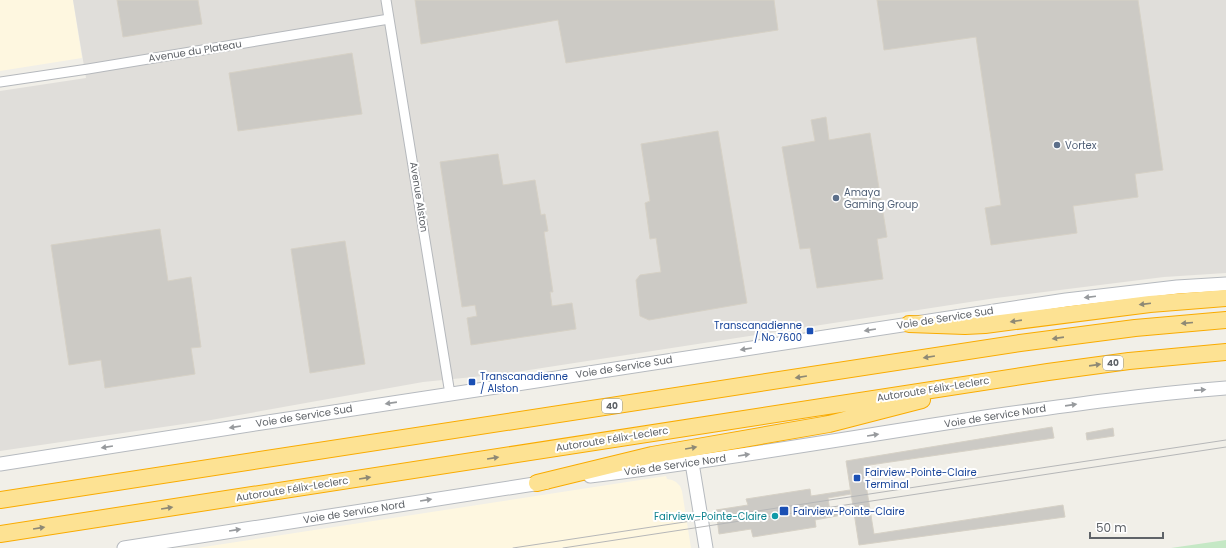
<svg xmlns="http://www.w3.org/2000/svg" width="1226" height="548" font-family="Poppins,sans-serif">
  <rect width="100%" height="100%" fill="#f1efe8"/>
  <path fill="#fef7e0" d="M0,0H73L82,58L0,71Z
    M666,476L667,479L672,480L676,482L680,486L682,491L691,548H197Z"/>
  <path fill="#e0deda" d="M73,0H1226V273L1164,277L996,298L503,374L423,382L211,420L0,451V91L86,78Z"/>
  <path fill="#c5e8c5" d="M1226,540V548H1171Z"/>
  <path fill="#cccac5" stroke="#d6d1c6" d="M117,0H198L202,24L123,37Z
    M415,0H774L778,30L566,63L558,20L421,44Z
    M877,0H1138L1163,170L1135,174L1138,197L1073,206L1077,233L991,245L985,208L1001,205L976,37L884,50Z
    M352,53L362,114L238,131L229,73Z
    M826,117L829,140L870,133L887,237L877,239L883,279L817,288L810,248L800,249L782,147L815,141L811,120Z
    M718,131L747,303L649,320L640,316L636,280L640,275L661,272L656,238L650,239L645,203L650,201L641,144Z
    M498,154L503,185L535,180L541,215L545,214L548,231L544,232L553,292H550L552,306L572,303L576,329L471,345L467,318L477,316L475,305L462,307L440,162Z
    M160,229L168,281L191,277L201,347L191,348L195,374L105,388L101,360L69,365L51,245Z
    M345,241L365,364L310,373L291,249Z
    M1052,427L1054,438L863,466L874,534L1063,505L1065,517L859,545L846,461Z
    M1113,428L1114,436L1087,440L1086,433Z
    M810,489L811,496L850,490L851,494L828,498L830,511L853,507V513L815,520L816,527L753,537L751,529L719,534L716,510L748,505L746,499Z"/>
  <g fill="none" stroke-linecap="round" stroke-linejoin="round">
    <defs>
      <path id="street" d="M386,0L450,394
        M0,82L88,69L389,19"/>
      <path id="secondary" d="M692,463L706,548
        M0,464L268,422L1066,300L1177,287L1226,284
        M590,476C725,460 858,436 992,416C1070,405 1148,394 1226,388
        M124,548L547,482"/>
      <path id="highway" d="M909,324L965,326L985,325L1150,304L1226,298
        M537,483L652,455L829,424L922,400
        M0,500L1020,343L1135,328L1226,320
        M0,534L1048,372L1129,361L1226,352"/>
    </defs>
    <use href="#street" stroke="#b5b8bc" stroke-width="11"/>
    <use href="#secondary" stroke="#b6babf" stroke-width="15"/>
    <use href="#highway" stroke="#f9ab00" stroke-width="18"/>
    <use href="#street" stroke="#fff" stroke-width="9"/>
    <use href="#secondary" stroke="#fff" stroke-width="13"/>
    <use href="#highway" stroke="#fde293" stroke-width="16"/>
    <path stroke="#b6b7b8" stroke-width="1" d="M513,548L1226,440
      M563,548L1226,447"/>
  </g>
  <defs><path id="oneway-solid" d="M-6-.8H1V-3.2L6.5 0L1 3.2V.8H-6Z"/></defs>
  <g fill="#979a9d">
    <use href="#oneway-solid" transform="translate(1090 297) rotate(173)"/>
    <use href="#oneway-solid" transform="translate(870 330) rotate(171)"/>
    <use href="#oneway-solid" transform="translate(746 349) rotate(171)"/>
    <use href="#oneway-solid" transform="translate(1200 390) rotate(-4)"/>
    <use href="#oneway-solid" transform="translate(391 403) rotate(172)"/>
    <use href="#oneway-solid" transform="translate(1071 405) rotate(-8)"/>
    <use href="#oneway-solid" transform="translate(235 427) rotate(171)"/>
    <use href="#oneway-solid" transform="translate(873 435) rotate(-9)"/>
    <use href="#oneway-solid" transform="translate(107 447) rotate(171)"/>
    <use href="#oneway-solid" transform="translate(744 455) rotate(-9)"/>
    <use href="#oneway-solid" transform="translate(426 500) rotate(-9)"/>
    <use href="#oneway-solid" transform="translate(235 530) rotate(-9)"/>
  </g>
  <g fill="#8e8975">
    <use href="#oneway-solid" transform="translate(1145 304) rotate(173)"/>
    <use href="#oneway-solid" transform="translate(1016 321) rotate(172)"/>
    <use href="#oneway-solid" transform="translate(1187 323) rotate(175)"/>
    <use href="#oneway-solid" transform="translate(1058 338) rotate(172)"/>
    <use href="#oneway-solid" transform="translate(929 357) rotate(171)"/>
    <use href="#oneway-solid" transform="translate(1095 365) rotate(-8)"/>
    <use href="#oneway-solid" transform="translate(801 377) rotate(171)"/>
    <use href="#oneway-solid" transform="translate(691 448) rotate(-10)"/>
    <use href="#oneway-solid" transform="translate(493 458) rotate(-9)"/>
    <use href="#oneway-solid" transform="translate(365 478) rotate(-9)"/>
    <use href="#oneway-solid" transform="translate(167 508) rotate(-9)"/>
    <use href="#oneway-solid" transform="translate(39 528) rotate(-9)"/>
  </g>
  <g fill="#5c6f8a" stroke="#fff" stroke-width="1.5">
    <circle cx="1057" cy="145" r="4"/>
    <circle cx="836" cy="198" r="4"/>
  </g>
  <g fill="#1a4fb4" stroke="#fff" stroke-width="1.5">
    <rect x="806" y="327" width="8" height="8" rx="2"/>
    <rect x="468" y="378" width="8" height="8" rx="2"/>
    <rect x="853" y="474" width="8" height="8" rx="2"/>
    <rect x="779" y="506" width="10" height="10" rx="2"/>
  </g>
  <circle fill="#0f9aa8" stroke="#fff" stroke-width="1.5" cx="775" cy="516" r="4"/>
  <g text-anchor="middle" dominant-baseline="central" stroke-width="4" stroke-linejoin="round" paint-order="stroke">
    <g fill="#fff" stroke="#8f9295" stroke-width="1">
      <rect x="1103" y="356" width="20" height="14" rx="3"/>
      <rect x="602" y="399" width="20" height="14" rx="3"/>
    </g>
    <g font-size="9" font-weight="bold" fill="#5f6368">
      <text x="1113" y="363">40</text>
      <text x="612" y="406">40</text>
    </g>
    <g font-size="10" fill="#5f6368" stroke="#fff">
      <text transform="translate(195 51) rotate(-9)">Avenue du Plateau</text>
      <text transform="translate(419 197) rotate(81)">Avenue Alston</text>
      <text transform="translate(945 318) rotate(-9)">Voie de Service Sud</text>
      <text transform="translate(624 367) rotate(-9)">Voie de Service Sud</text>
      <text transform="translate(933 389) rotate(-9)">Autoroute Félix-Leclerc</text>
      <text transform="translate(304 416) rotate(-9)">Voie de Service Sud</text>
      <text transform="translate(995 416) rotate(-9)">Voie de Service Nord</text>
      <text transform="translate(612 439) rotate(-9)">Autoroute Félix-Leclerc</text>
      <text transform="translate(675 465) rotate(-8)">Voie de Service Nord</text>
      <text transform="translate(292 489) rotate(-9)">Autoroute Félix-Leclerc</text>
      <text transform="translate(354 512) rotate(-9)">Voie de Service Nord</text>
    </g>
    <g font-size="10" fill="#4e5e75" stroke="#fff" text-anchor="start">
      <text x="1065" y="145">Vortex</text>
      <text x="844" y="192">Amaya<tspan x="844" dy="12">Gaming Group</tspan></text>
    </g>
    <g font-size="10" fill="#164399" stroke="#fff" text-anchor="start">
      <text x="802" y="325" text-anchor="end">Transcanadienne<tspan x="802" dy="12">/ No 7600</tspan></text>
      <text x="480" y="376">Transcanadienne<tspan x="480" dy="12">/ Alston</tspan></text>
      <text x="865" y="472">Fairview-Pointe-Claire<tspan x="865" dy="12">Terminal</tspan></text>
      <text x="793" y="511">Fairview-Pointe-Claire</text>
    </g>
    <g font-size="10" fill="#0d838f" stroke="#fff" text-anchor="end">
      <text x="767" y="516">Fairview–Pointe-Claire</text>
    </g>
  </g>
  <path d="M1090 532v6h73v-6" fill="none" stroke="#5f6368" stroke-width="2"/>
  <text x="1096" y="532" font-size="12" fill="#5f6368" stroke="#ffffff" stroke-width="3" paint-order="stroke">50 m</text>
</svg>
